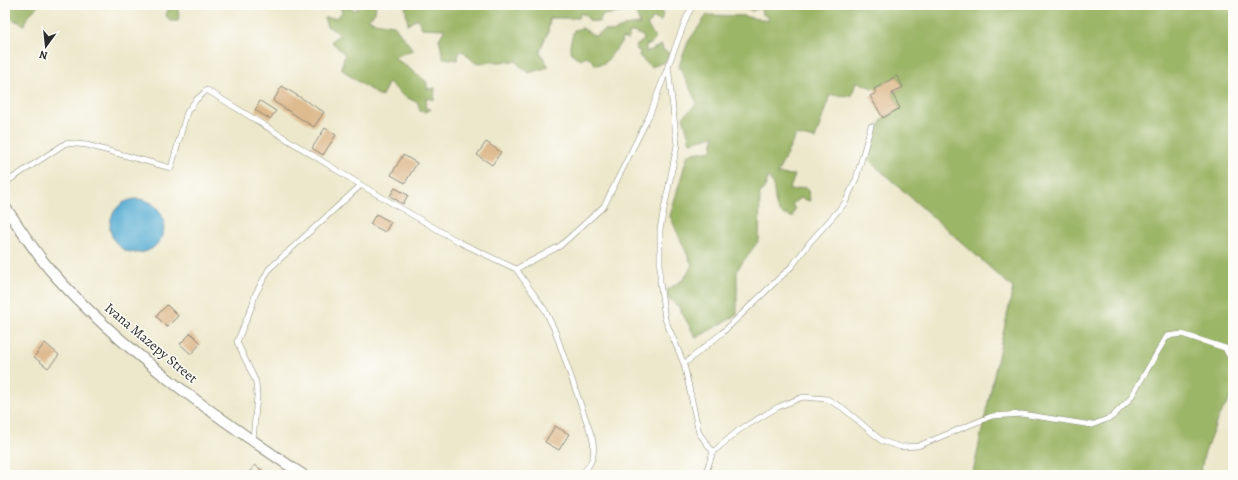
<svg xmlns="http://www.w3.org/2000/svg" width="1238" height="480" font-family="Alegreya,serif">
  <rect width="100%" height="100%" fill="#fdfcf7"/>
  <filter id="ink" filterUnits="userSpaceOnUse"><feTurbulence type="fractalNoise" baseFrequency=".025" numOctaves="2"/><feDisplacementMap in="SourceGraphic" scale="8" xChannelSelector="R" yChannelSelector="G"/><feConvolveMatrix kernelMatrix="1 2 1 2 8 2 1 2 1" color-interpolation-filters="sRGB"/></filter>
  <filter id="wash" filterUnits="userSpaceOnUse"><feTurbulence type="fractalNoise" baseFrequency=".012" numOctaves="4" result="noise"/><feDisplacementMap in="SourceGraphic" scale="16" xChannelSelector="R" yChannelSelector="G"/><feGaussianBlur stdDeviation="0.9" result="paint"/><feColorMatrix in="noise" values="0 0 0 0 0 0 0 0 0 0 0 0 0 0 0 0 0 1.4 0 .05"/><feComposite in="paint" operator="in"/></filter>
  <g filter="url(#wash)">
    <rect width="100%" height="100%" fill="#ede8cc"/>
    <path fill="#9cb668" stroke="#64704a" d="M5,5H39L27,17L25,25L5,16Z
      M170,5H177L179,15L178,21H170L166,15Z
      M340,5H346L347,8L357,10L358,5H376L375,13L368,19L374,22L394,25L413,50L394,57L427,82V89L435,88L434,100L427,98L425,108L431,109L426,112L420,111L418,103L402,95L389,82L381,97L350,76L341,68L345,55L331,41L340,34L327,26L324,18H336L342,13Z
      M405,5H662L663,13L661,21L653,18L651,22L647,25L652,32L655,40L651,44L646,45V52L662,45L663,50L669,53L665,62L651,67L639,56L640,51L636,49V46L644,40L643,36L634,32L630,33L628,40L622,38L621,43L605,63L596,65L587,56L581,60C565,51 570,46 574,30L582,28L595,36L605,30L613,32L624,26L640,24L635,11L602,15L599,22L590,21L585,15L581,13L578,18H550L548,32L543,43L540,52L549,67L528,73L515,61L475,63L464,52L460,51L457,60L443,58L439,39L445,29L422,28L417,18L408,25Z
      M742,5H1233V396L1219,415L1204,455L1200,475H977L973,472L1013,288L864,156L883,118L900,108L892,93L903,87L897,76L874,89L856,81L852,96L830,95L815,139L796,135L777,174L795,175L789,191L805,187L808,191L810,201L800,198L792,204L795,209L792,217C766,213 781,189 768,177L765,187L760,193L759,240L737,270V315L696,338L679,307L668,298L667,290L684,279L692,265L670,216L688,154L712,150L714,136L690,142L683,117L697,103L679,66L688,42L707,15L743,16L768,21V17L762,14L760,8L752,11Z"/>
    <path fill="#55acd2" stroke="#406c7e" d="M110 226a27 27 0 1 1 54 0a27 27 0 1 1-54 0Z"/>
    <g id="blocks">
      <path fill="#deba8f" d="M897,76L903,87L892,93L900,108L883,118L870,96L876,93L874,89Z
        M282,86L324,112L314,127L273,101Z
        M260,101L276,111L270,119L255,110Z
        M325,128L336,135L323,155L312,148Z
        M486,142L501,152L492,165L477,155Z
        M403,155L417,163L405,183L391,175Z
        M395,188L408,195L403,204L390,196Z
        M376,214L391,222L385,232L370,224Z
        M167,305L178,316L167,327L156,316Z
        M191,333L201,343L191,354L180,344Z
        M45,343L59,355L48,368L34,357Z
        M555,426L569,434L559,450L545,442Z
        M255,465L268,475H247Z"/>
    </g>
  </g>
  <g filter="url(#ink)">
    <use href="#blocks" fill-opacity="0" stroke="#8c8a7c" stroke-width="1"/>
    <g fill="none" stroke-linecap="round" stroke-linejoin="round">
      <defs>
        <path id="lane" d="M668,65L677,145L660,229V282L665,319L684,364L699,433L713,452L705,475
          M5,183L66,143L87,145L171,168L187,112L196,100L207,90L361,185L269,269L255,295L252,306L237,342L256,382L257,396L253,440
          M361,185L459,242L516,269L545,310L555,331L592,437C596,453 593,465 580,475
          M516,269L560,246L604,206L650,114L687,16L693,5
          M1225,348L1233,363
          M684,364L722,333L792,266L811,241L845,203L856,179L871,126
          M713,452L739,430L778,407L803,397L827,399L843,408L882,441L901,447L918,446L992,416L1022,414L1092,425L1112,417L1130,399L1167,336L1182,334L1225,348L1233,349"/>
        <path id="street" d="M5,207C20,228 34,251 51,271C122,351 215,416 303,475"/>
      </defs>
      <use href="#lane" stroke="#8c8a7c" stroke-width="6"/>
      <use href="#street" stroke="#8c8a7c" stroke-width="12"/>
      <use href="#lane" stroke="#fff" stroke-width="5"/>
      <use href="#street" stroke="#fff" stroke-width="10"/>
    </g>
  </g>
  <g text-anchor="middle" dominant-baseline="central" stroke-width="3" stroke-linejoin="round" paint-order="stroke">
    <g font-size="14" fill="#2b2b2b" stroke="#fdfcf7">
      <text transform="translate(151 343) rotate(40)">Ivana Mazepy Street</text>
    </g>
  </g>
  <rect width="1238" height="480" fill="none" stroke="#fdfcf7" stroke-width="20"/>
  <g transform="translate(46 46) rotate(195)" stroke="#fdfcf7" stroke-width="3" paint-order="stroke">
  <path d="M0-3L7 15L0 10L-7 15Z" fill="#2b2b2b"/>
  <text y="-6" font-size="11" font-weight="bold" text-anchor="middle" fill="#2b2b2b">N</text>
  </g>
</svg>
